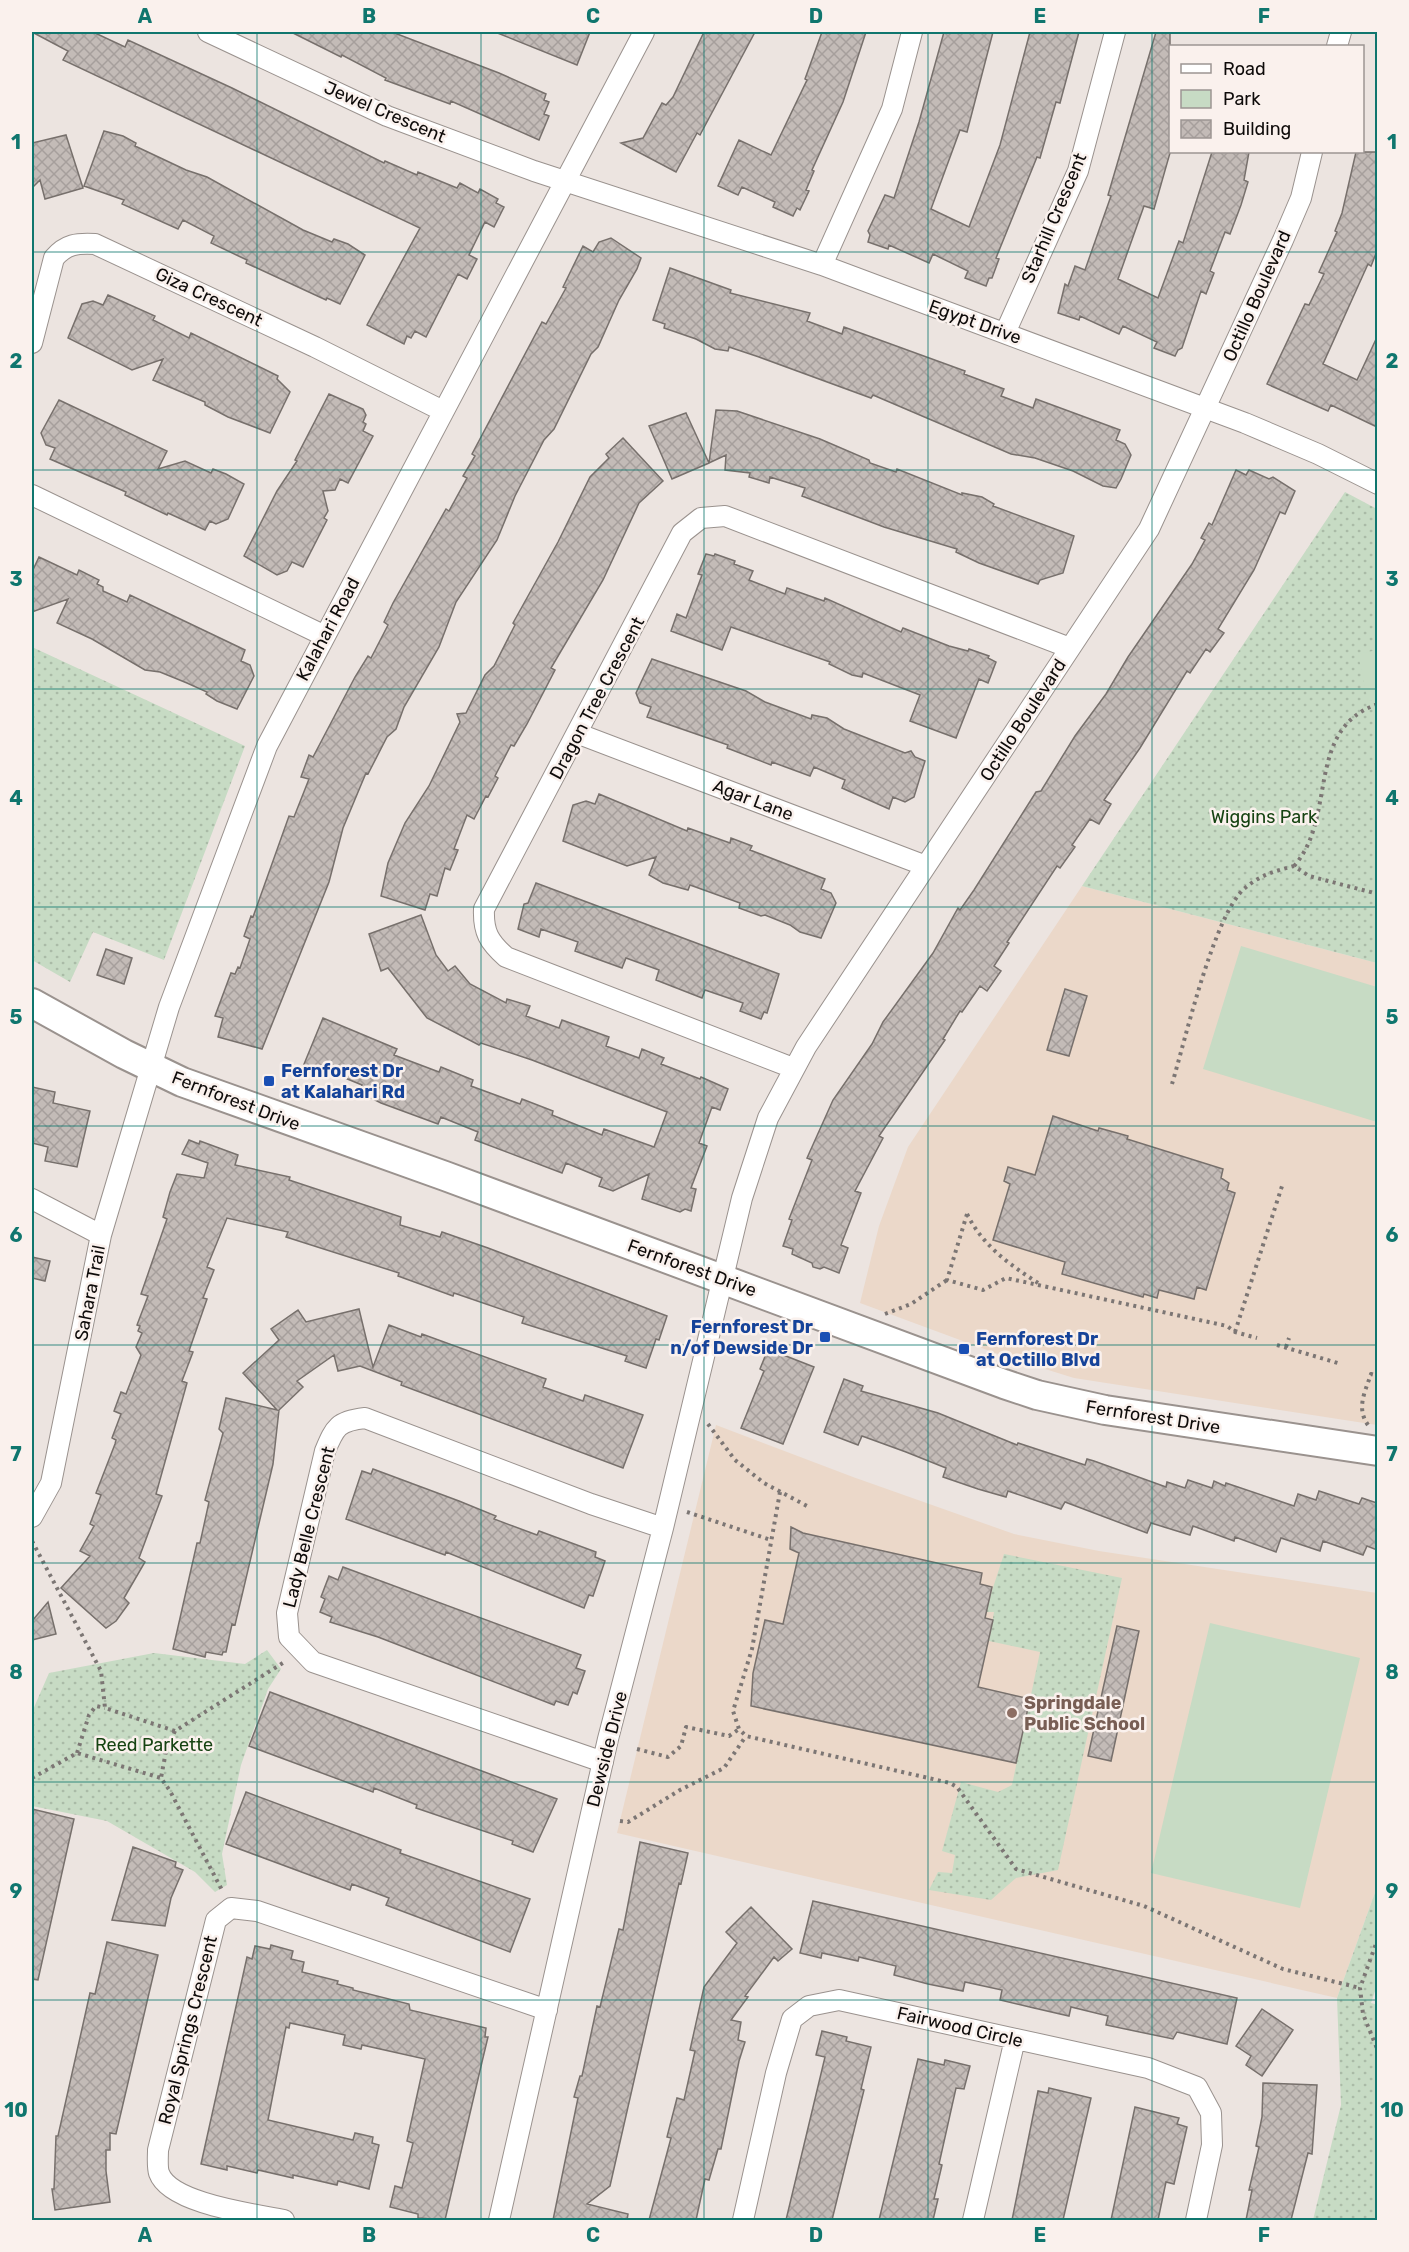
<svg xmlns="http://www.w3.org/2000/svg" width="1409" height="2252" font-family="Rubik,sans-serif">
  <defs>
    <pattern id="green-dots" width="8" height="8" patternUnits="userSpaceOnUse" patternTransform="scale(1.5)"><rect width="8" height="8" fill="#c7dbc4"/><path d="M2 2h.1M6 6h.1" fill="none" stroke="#aabba7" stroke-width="1.8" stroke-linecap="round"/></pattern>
    <pattern id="building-cross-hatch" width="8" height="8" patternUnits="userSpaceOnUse" patternTransform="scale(1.5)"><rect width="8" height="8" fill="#c3bbb7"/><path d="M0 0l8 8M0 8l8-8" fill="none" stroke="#a69f9c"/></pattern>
  </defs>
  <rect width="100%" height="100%" fill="#ece4e0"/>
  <path fill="#ebd8c9" d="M1082,886L1377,963V1425L1074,1378L1006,1357L860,1303L879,1226L908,1147Z
    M716,1425L853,1477L1014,1534L1099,1551L1377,1593V1887L1337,1998L617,1833Z"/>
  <path fill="url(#green-dots)" d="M1345,492L1377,509V963L1082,886Z
    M32,647L245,746L164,960L93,932L70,982L32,960Z
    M1004,1554L1122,1578L1058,1870L1016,1878L991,1900L929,1890L938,1872L952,1873L955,1855L942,1851L961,1782L998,1792L1012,1785L1040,1652L989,1641L994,1612H985Z
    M267,1650L281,1669L268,1689L241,1765L222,1854L227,1885L215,1892L195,1872L107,1821L32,1806V1712L49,1673L154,1653L245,1664Z
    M1377,1887V1985L1371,2003L1378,2005L1377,2220H1313L1341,2105L1337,1998Z"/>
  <path fill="#c7dbc4" d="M1377,650V699L1368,701L1358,654Z
    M1241,946L1377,987V1122L1203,1069Z
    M1210,1623L1360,1658L1300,1908L1151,1873Z"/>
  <path fill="url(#building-cross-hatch)" stroke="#77706c" stroke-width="1.5" d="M32,32H93L125,47L128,40L232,88L384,163L385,161L417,175L418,172L457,188L460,183L478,193L480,189L498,199L496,203L504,207L494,227L485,222L469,255L477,259L467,279L458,274L426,337L415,331L411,338L407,336L404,344L367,325L420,228L63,60L68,51Z
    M291,32H392L499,73L546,94L544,100L549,102L544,114L549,116L539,140L451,101L450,104L385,80L386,78L342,55L341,57Z
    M495,32H590L577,65Z
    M704,32H755L700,135L697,133L676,172L621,143L643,138L662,103L666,105L673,97Z
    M822,32H866L843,102L812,170L814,171L806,190L809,191L800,210L797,208L793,216L773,207L775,202L742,187L738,195L718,186L739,140L771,155L807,80L805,79Z
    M944,32H993L967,132L960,130L931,209L969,227L1000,145L1030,32H1079L1060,103L1056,102L1040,158L1037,157L996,258L999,259L992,278H989L986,286L965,278L968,271L933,254L929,263L889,245L888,249L868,242L870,235L868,231L885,195L894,198L919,122Z
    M1156,32H1170V153L1154,209L1144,206L1118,279L1158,298L1179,241L1183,243L1212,152H1249L1244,180L1248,182L1241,205L1230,234L1225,232L1210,271L1214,273L1206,294L1201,291L1182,348L1178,350L1175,356L1154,348L1157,342L1123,326L1119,334L1080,316L1079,320L1058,313L1065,284L1068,286L1075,266L1085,270L1111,196L1108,195Z
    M104,131L123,136L136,143L135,146L186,170L207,177L303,230L332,242L334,239L348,244L365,255L340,304L327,298L326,300L246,263L247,260L211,243L214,236L183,220L178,229L122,204L124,200L84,186Z
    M66,135L83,188L45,199L40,180L32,188V143Z
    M1356,152H1377V251L1371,266L1368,264L1323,364L1357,380L1377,337V427L1331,405L1328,411L1267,384L1305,304L1309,305L1324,274L1319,272L1337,232L1335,231L1342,213Z
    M611,238L641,258L637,269L619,300L598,347L591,354L554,429L544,440L515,496L497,540L456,602L439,647L404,707L396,729L387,737L368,774L366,773L343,828L329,882L262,1049L218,1037L223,1018L215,1016L231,973L235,974L238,967L240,968L250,939L244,936L251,916L253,917L289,816L294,817L309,779L301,777L309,755L313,757L355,677L368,656L371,658L388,625L384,622L393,603L446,509L449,511L467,478L463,476L475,456L472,454L542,322L546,324L566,288L563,287L583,246L593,252L599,242Z
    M670,268L731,290L730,293L810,313L807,321L842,334L844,327L965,371L964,374L1004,389L1001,396L1033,408L1036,399L1120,430L1116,440L1125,444L1131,455L1121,479L1116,488L1103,486L1073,471L1035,458L1011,454L873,395L871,398L759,357L729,347L728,351L715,349L696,339L664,328L665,324L653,320Z
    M108,295L155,316L153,320L189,338L191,333L278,376L277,379L290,392L270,433L228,417L205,405V402L153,380L163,359L132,370L68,338L82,304L93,301L103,305Z
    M329,394L363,409L366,415L363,422L366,424L363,431L373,436L348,483L340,479L335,490L323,491L328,511L324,518L327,520L303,567L292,562L287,571L277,575L244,556L277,491L297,461L295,460Z
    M59,400L167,451L158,469L185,461L211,473L213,469L226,474L244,484L228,519L216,524L210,521L205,530L168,513L167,515L125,495L126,492L50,459L55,448L46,445L41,433Z
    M716,410L737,411L820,439L869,460L870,463L896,472L897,469L962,495V493L982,497L994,504L993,506L1074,536L1063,573L1040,580L1038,584L979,563L956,552L957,549L884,527L802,496L805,488L770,477L769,483L749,477L750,473L725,470L726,455L709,463Z
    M686,413L709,463L672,479L649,426Z
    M623,438L663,481L639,503L603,580L551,668L555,670L527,724L514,746L511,745L495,776L498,778L488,797L486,796L474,819L467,815L454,849L458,850L450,870L445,868L437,896L430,894L425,910L381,896L388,863L405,823L429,786L460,722L457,714L466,713L485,675L494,666L515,625L513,623L558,542L590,477L609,458L606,454Z
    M1236,470L1246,475L1249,470L1269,479L1273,477L1295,491L1285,514L1280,512L1254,570L1218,629L1224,633L1210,652L1206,649L1190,673L1187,671L1140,748L1104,800L1111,804L1099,824L1090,819L1072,845L1075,847L1060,868L1057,866L1007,942L1009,943L994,966L1001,971L987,991L980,986L962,1012L960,1011L943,1039L945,1040L879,1136L883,1138L855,1191L861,1193L841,1245L848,1248L839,1273L824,1267L820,1269L813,1267L812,1263L792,1254L793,1249L783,1246L792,1220L789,1219L812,1160L807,1158L833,1100L872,1044L883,1022L933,953L958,908L960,910L974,890L1036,792L1041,791L1075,736L1106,694L1128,657L1192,564L1205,540L1201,538L1209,523L1212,525Z
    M706,554L714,556L715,554L735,561L734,564L753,571L749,580L785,594L787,588L824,601L825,598L901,632L903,628L949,646L968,651L969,649L989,656L988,658L996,662L988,683L979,679L956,738L910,721L920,695L863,673L862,677L852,675L829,664L830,662L731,627L722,650L671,631L677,614L686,618L702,575L698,574Z
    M39,557L77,575L79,570L99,580L97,584L103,587V591L127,602L130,595L245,650L241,661L250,665L254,676L237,709L217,701L206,694L207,692L187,683L160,672L145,670L92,639L57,623L68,599L32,612V572Z
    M652,659L746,691L765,702L811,719L812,715L827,718L844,729L905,753L911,751L915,757L925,761L914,797L905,802L893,797L889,809L842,788L845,780L814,767L810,776L772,762L771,765L727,748L728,745L647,717L651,707L640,703L636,693Z
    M599,794L687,831L688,828L730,843L731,838L752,846L750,850L825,879L821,889L831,893L836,903L821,938L800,932L790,925L765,915L761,916L739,908L740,903L690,885L688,890L663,883L649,875L656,857L627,866L563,841L573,805L586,801L595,804Z
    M536,883L779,974L767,1013L764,1012L761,1019L740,1011L743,1003L705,990L702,998L656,980L659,970L626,958L622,968L575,951L578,942L541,929L539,937L518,929L524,904L528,903Z
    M421,915L436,955L448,971L455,966L470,984L506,1003L507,999L530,1006L526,1016L559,1028L562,1020L609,1037L606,1046L639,1058L642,1049L664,1058L661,1064L700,1079L701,1077L728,1089L720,1110L712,1107L699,1143L707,1146L691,1188L696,1189L691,1211L685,1209L680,1212L642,1199L649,1174L613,1191L599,1186L602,1178L566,1163L562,1173L475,1140L478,1132L441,1117L438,1124L381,1103L359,1092L362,1085L323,1069L320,1076L302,1069L323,1018L397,1049L394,1055L439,1072L441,1067L473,1080L471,1086L520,1104L522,1099L553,1111L552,1115L602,1135L604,1129L654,1147L667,1112L532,1060L481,1043L479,1045L427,1018L388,968L381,971L369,934Z
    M106,949L132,958L124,984L97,975Z
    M1065,989L1087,996L1069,1056L1047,1050Z
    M32,1087L55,1092L53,1103L90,1111L77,1167L45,1161L48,1147L32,1143Z
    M1053,1116L1098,1131L1099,1128L1128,1136L1127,1139L1223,1169L1221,1178L1229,1183L1227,1190L1235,1193L1206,1290L1197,1287L1194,1299L1159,1290L1157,1298L1144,1294L1143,1297L1062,1274L1065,1262L993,1240L1010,1184L1004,1181L1008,1167L1035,1175Z
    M189,1140L199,1144L200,1141L238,1155L235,1165L290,1177L289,1180L401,1217L400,1225L440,1237L442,1232L488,1248L667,1316L659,1340L656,1339L646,1368L625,1361L627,1356L522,1323L524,1317L454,1293L453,1296L398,1276L399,1273L286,1237L288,1232L227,1218L207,1267L214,1270L203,1298L207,1299L189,1351L193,1352L182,1381L187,1383L156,1494L162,1496L139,1558L145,1562L124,1598L129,1603L116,1621L106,1628L61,1588L90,1556L80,1551L94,1526L90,1524L101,1495L96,1493L115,1444L116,1440L112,1438L121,1414L114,1411L121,1392L126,1394L141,1355L136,1347L142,1333L138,1331L140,1326L137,1325L148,1296L141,1294L167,1219L163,1217L170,1192L177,1174L204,1178L208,1163L182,1154Z
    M32,1257L50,1261L45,1281L32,1278Z
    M359,1309L373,1367L389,1325L421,1337L422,1334L546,1379L543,1387L583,1401L585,1395L643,1415L623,1468L401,1385L402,1382L360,1366L338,1371L334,1355L297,1381L303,1387L279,1410L273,1464L235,1625L232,1624L226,1652H223L222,1655L206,1652L205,1657L173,1649L197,1543H200L209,1502L205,1500L223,1433L219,1429L226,1398L277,1410L243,1373L279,1340L271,1329L298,1310L306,1322Z
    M768,1349L814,1367L783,1444L741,1428L764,1371L760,1369Z
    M844,1379L863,1386L861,1391L938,1413L1017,1445L1018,1443L1085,1465L1087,1459L1094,1461L1166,1487L1167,1482L1185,1488L1188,1480L1212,1488L1214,1481L1225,1486L1226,1483L1294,1506L1298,1494L1316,1500L1319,1491L1359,1504L1362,1498L1377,1503V1550L1367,1546L1363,1555L1323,1541L1320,1551L1281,1538L1276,1552L1235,1537L1234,1541L1193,1526L1190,1535L1151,1523L1147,1533L1065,1502L1061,1509L1008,1491L1006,1497L978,1489L943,1477L946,1468L906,1452L862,1436L858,1445L824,1432Z
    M373,1469L459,1501L496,1516L494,1519L537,1535L539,1531L596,1552L595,1557L605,1561L593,1596L589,1595L584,1608L446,1552L445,1555L346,1519L362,1471L371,1474Z
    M791,1527L803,1533L982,1573L980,1584L992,1587L985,1618L993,1620L978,1687L1030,1699L1016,1763L751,1706L753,1673L765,1620L783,1624L799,1553L790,1549Z
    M343,1567L581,1655L576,1668L585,1671L577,1694L573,1692L568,1705L556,1701L554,1705L378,1637L330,1622L332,1617L320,1612L325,1599L321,1597L329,1576L338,1580Z
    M48,1602L56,1634L32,1640V1621Z
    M1117,1626L1139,1631L1111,1761L1088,1756Z
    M270,1692L557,1799L533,1852L512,1844L513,1841L416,1808L417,1805L374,1788L373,1792L249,1746Z
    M246,1792L401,1850L400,1853L530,1899L510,1952L386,1905L389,1898L352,1884L350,1890L226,1844Z
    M32,1809L74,1819L38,1980L32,1979Z
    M640,1842L688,1853L681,1884L679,1883L610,2186L587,2204L628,2214L627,2220H553L578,2098L574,2097L580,2076H582L597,2006L600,2007L619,1929L623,1930Z
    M133,1847L176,1862L175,1867L183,1870L171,1898L165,1926L112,1920Z
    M813,1901L1237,1998L1227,2044L1177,2032L1173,2039L1106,2025L1108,2016L1071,2007L1069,2016L1034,2008L1000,2000L1002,1990L965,1982L963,1991L928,1984L894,1975L896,1966L859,1957L858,1961L822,1953L821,1958L800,1953Z
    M751,1907L792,1949L778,1961L774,1957L745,1996L748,1997L731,2020L741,2022L738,2040L745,2042L739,2061L721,2149H718L709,2180L705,2179L696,2220H649L671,2138L667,2137L677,2098L684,2100L695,2051L690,2050L704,1987L737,1943L726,1932Z
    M107,1942L158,1955L116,2134L110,2133V2150H106V2171L110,2202L55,2210L52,2189H54L56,2136H58L90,1993L95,1994Z
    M271,1945L293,1951L291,1959L304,1962L302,1972L338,1981L337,1984L353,1988V1990L409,2004L410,2010L486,2028L485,2037H488L482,2062L445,2220L418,2218V2214L390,2207L395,2186L402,2188L413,2143L407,2141L425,2059L362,2045L361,2049L343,2045L345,2035L290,2023L289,2028L286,2027L268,2120L353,2140L355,2133L373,2137L372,2143L379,2145L369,2189L338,2181L337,2185L293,2175V2178L258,2170L257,2173L227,2166V2170L201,2164L247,1957L252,1959L255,1946L270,1949Z
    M1262,2009L1293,2030L1262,2076L1246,2065L1251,2056L1236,2046Z
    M822,2031L847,2037L846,2041L871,2047L861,2089L864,2090L832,2220H786L825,2057L816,2055Z
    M918,2059L944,2065L945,2060L970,2066L964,2089L956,2088L939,2164L942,2165L934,2199H938L933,2220H879Z
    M1263,2083L1317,2085L1312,2154L1308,2153L1291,2220H1246L1252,2190H1249L1259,2147L1256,2146L1262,2117Z
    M1049,2088L1091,2098L1063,2220H1012L1038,2091L1048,2093Z
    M1135,2107L1179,2118L1177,2124L1187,2127L1174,2184L1166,2182L1158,2220H1111Z"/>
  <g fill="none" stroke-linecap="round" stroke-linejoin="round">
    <defs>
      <path id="street" d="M208,32L387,116L534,171L822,265L977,323L1245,423L1318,454L1378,484
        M1337,46L1341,32
        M822,265L892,109L912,32
        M1005,333L1078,171L1115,32
        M32,343L54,258C66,244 77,243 95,244L315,347L443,411
        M32,495L325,636
        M579,734L926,866
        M793,1068L506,957C489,942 483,932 484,909L682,533L701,518L725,516L1070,648
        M32,1199L101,1235
        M32,1517L51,1483L101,1235L169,1007L267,746L644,32
        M603,1762L313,1662L289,1637L287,1613L325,1451C335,1427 338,1421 365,1418L591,1504L663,1528
        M284,2220C255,2214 170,2204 159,2173C157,2167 158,2156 158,2150L216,1920L231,1908L257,1911L547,2010
        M499,2220L608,1739L663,1528L742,1198L768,1118L806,1047L1149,529L1283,240L1301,198L1312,152
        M743,2220L776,2073L792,2019L809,2006L839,2000L1148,2068L1197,2087L1211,2113L1212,2145L1196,2220
        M973,2220L1015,2039"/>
      <path id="secondary" d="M32,1003L124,1054L182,1082L445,1176L1004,1384L1037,1395L1105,1410L1378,1451"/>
    </defs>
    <use href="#street" stroke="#9a928e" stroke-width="22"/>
    <use href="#secondary" stroke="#9a928e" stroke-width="32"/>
    <path stroke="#7c7674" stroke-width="4" stroke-dasharray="3 4.5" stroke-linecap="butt" d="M1294,866C1338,817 1304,729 1378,704
      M1172,1084C1185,1041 1214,914 1245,888C1260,875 1275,871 1294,866L1309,876L1378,894
      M967,1214L947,1280L983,1290L1006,1278L1227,1326L1235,1332L1257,1338
      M967,1214C983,1246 1009,1264 1038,1283
      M885,1314L911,1304L947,1280
      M1235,1332L1283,1183
      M1277,1345L1341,1364
      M1286,1347L1289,1338
      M708,1424L735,1460L764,1483L807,1506
      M1368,1425C1356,1408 1365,1392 1371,1374L1378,1376
      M780,1492L752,1649L733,1711L739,1729L746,1736L950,1783L957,1787L1016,1869L1144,1906L1283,1969L1360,1988
      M687,1512L771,1540
      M32,1541L101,1671L105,1708L175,1731L286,1661
      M175,1731L166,1751L161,1778L170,1791L223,1892
      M637,1749L668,1757L681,1746L686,1727L729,1736L739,1729
      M77,1753L89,1715L96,1706L105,1708
      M32,1778L77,1753L161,1778
      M620,1821L628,1822L680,1790L724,1768L746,1736
      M1378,1938L1360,1988L1363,2014L1378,2051"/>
    <use href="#street" stroke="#fff" stroke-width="20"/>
    <use href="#secondary" stroke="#fff" stroke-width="28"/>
  </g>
  <path fill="none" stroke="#0f766e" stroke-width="1.5" stroke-opacity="0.55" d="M257,32V2220M481,32V2220M704,32V2220M928,32V2220M1152,32V2220M32,252H1378M32,470H1378M32,689H1378M32,907H1378M32,1126H1378M32,1345H1378M32,1563H1378M32,1782H1378M32,2000H1378"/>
  <g fill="#1a4fb4" stroke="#faf1ed" stroke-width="2">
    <rect x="263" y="1075" width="12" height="12" rx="3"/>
    <rect x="819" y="1331" width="12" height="12" rx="3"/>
    <rect x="958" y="1343" width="12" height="12" rx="3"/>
  </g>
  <circle fill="#8d6e63" stroke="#faf1ed" stroke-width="2" cx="1012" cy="1713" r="6"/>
  <g text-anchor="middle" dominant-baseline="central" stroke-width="5" stroke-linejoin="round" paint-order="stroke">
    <g font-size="18" fill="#0e0b0a" stroke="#faf1ed">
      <text transform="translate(385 112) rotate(23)">Jewel Crescent</text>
      <text transform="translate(1054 218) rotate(-67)">Starhill Crescent</text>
      <text transform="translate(1257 296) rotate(-66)">Octillo Boulevard</text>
      <text transform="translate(209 297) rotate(25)">Giza Crescent</text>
      <text transform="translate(975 322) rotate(20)">Egypt Drive</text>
      <text transform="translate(328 629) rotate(-62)">Kalahari Road</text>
      <text transform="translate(597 698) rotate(-62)">Dragon Tree Crescent</text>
      <text transform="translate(1023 720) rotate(-57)">Octillo Boulevard</text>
      <text transform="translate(753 800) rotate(21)">Agar Lane</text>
      <text transform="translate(236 1101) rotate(21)">Fernforest Drive</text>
      <text transform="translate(692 1268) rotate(20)">Fernforest Drive</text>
      <text transform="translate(90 1293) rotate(-79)">Sahara Trail</text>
      <text transform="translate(1153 1417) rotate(9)">Fernforest Drive</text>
      <text transform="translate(309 1527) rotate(-76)">Lady Belle Crescent</text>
      <text transform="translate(607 1749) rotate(-76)">Dewside Drive</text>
      <text transform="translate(960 2027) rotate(13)">Fairwood Circle</text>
      <text transform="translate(188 2030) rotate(-76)">Royal Springs Crescent</text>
    </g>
    <g font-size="18" fill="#164312" stroke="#faf1ed">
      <text x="1264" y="817">Wiggins Park</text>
      <text x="154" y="1745">Reed Parkette</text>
    </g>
    <g font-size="18" font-weight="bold" fill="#164399" stroke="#faf1ed" text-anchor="start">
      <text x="281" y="1071">Fernforest Dr<tspan x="281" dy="21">at Kalahari Rd</tspan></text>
      <text x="813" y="1327" text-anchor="end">Fernforest Dr<tspan x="813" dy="21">n/of Dewside Dr</tspan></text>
      <text x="976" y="1339">Fernforest Dr<tspan x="976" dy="21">at Octillo Blvd</tspan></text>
    </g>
    <g font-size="18" font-weight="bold" fill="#785e54" stroke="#faf1ed" text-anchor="start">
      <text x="1024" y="1703">Springdale<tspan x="1024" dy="21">Public School</tspan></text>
    </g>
  </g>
  <rect width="1409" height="2252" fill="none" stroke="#faf1ed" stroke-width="66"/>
  <rect x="1169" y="45" width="195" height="108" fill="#faf1ed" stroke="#9c9592" stroke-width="1.5"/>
  <rect x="1181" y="64" width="30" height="9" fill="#ffffff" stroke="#9c9592" stroke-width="1.5"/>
  <text x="1223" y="75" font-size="18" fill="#0e0b0a">Road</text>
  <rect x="1181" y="90" width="30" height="18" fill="#c7dbc4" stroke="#9c9592" stroke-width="1.5"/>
  <text x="1223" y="105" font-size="18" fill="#0e0b0a">Park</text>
  <rect x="1181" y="120" width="30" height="18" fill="url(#building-cross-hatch)" stroke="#9c9592" stroke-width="1.5"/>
  <text x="1223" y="135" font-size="18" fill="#0e0b0a">Building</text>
  <rect x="33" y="33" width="1343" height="2186" fill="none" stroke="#0f766e" stroke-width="2"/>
  <g font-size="20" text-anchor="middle" font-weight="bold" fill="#0f766e">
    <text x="145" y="23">A</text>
    <text x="369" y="23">B</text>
    <text x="593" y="23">C</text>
    <text x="816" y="23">D</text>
    <text x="1040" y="23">E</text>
    <text x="1264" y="23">F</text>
    <text x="16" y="149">1</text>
    <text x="1392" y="149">1</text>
    <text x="16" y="368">2</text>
    <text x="1392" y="368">2</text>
    <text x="16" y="586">3</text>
    <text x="1392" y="586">3</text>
    <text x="16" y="805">4</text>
    <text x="1392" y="805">4</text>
    <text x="16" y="1024">5</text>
    <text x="1392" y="1024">5</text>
    <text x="16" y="1242">6</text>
    <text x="1392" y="1242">6</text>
    <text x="16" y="1461">7</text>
    <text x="1392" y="1461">7</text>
    <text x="16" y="1679">8</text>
    <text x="1392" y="1679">8</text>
    <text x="16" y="1898">9</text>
    <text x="1392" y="1898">9</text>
    <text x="16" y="2117">10</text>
    <text x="1392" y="2117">10</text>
    <text x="145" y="2242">A</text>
    <text x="369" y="2242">B</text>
    <text x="593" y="2242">C</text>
    <text x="816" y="2242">D</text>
    <text x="1040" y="2242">E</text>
    <text x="1264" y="2242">F</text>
  </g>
</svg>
